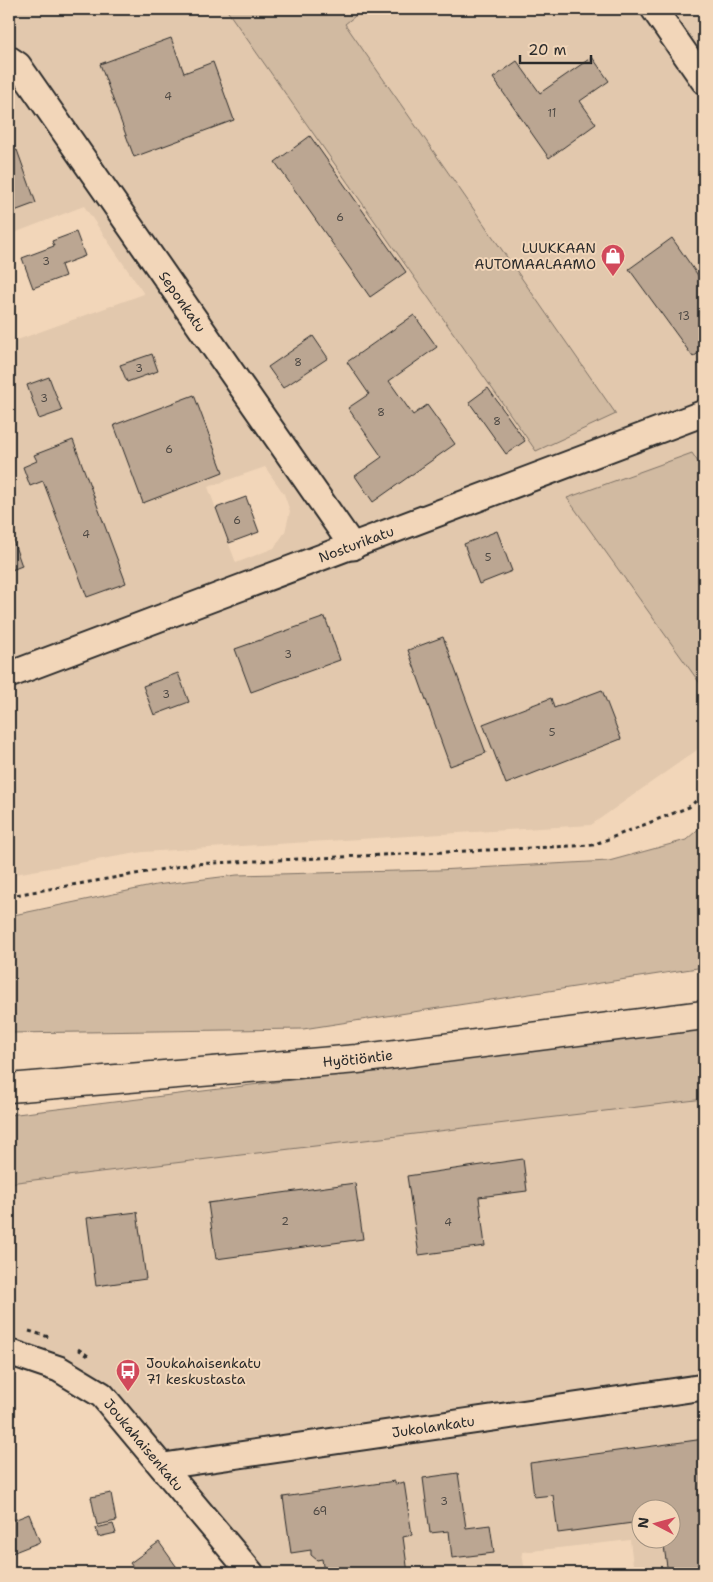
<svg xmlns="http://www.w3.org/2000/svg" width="713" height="1582" font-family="'Shantell Sans',sans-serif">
  <rect width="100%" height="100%" fill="#f2d6b9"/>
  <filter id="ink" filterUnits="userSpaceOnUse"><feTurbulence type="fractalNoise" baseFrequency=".02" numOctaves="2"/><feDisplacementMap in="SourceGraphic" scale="10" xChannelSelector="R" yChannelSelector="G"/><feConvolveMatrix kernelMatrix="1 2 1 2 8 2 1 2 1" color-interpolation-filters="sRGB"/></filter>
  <g filter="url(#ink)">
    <path fill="#e2c8ad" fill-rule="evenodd" d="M9,9H704V745L591,825L143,852L9,875V343L144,294L84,206L9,235ZM265,467L284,494L290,511L285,532L274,548L236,563L208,487Z
      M704,1029V1573H634L630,1540L522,1552L525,1573H237L97,1407L56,1383L9,1366V1115ZM640,1510H670V1540H640Z"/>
    <path fill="#d1baa1" stroke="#7e7266" d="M226,9H364L345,24L616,414L536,451Z
      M692,453L704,471V689L567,498Z
      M704,824V967L303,1029L9,1033V916L156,885L237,875L438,870L609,861L686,840Z
      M704,1029V1099L9,1183V1115Z"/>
    <path fill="#bba692" stroke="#2b2b2b" d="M171,38L184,73L213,62L234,120L134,157L100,64Z
      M592,57L609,81L580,101L596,124L549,158L493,78L517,61L540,93Z
      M310,136L406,272L370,297L275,162Z
      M17,150L36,203L9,213V153Z
      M76,232L85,256L61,265L65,276L33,288L22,258L54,246L52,241Z
      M672,238L704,284V349L693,357L629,269Z
      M414,315L437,347L389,381L413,415L427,405L455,444L373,502L355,476L382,457L348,408L369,394L347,362Z
      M313,336L328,358L283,388L268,367Z
      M152,354L158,371L127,382L120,365Z
      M49,377L62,411L39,419L27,385Z
      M488,388L525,441L506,454L469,402Z
      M194,395L223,472L143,503L114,425Z
      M73,440L126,583L87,597L43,481L30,486L23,467L37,461L34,455Z
      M246,497L259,532L229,543L216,508Z
      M9,529L22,566L9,571Z
      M497,531L512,571L479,584L464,544Z
      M325,617L340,660L251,692L235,649Z
      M443,637L486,753L450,766L408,650Z
      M178,673L189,702L154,715L143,686Z
      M602,690L621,739L506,784L483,724L551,698L554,708Z
      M523,1159L527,1191L479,1197L485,1246L419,1255L407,1176Z
      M355,1183L363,1239L216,1259L208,1203Z
      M137,1212L146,1279L96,1286L87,1218Z
      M704,1439V1573H668L663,1540H670V1510H640V1522L558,1533L553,1495L534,1497L530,1463Z
      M458,1473L466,1528L490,1525L494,1553L452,1558L449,1531L430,1533L423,1478Z
      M395,1481V1484L404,1482L412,1535L403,1537L408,1573H324L322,1559L317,1560L311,1555V1550L291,1553L283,1497Z
      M111,1493L116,1521L97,1525L91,1497Z
      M29,1514L40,1542L12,1553L9,1546V1522Z
      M113,1524L116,1533L98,1537L96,1528Z
      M159,1542L181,1573H137L130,1563Z"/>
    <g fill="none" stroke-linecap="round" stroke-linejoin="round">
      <defs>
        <g id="street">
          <path d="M654,9L704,81"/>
          <path id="s1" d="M9,59L18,65L353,547"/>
          <path id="s2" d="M9,675L704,413"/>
          <path id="s3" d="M9,1352L59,1369L102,1395L251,1573"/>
          <path id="s4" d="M164,1466L704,1387"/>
        </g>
        <g id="secondary">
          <path id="s5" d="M9,1088L357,1059L704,1015"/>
        </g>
      </defs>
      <use href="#street" stroke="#2b2b2b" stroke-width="29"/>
      <use href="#secondary" stroke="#2b2b2b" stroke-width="31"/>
      <path stroke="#2b2b2b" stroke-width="3" stroke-dasharray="4 4" stroke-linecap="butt" d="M9,896L193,864L593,845L689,807L704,794
        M29,1331L49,1337
        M78,1349L91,1358"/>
      <use href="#street" stroke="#f2d6b9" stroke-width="25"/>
      <use href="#secondary" stroke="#f2d6b9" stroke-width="28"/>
    </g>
  </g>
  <defs>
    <symbol id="shop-pin" viewBox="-11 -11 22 30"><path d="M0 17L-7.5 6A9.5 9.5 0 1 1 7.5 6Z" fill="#d1495b" stroke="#f2d6b9"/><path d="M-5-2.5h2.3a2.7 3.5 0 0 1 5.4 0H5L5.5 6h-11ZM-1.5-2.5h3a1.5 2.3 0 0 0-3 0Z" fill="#fff"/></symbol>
    <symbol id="bus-pin" viewBox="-11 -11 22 30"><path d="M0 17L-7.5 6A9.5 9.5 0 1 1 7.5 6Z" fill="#d1495b" stroke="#f2d6b9"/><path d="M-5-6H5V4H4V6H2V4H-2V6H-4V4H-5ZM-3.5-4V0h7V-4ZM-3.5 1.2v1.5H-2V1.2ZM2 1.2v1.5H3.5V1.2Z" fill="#fff"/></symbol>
  </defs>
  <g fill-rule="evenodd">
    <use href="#shop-pin" x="599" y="242" width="28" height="38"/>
    <use href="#bus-pin" x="114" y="1357" width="28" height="38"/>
  </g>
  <g text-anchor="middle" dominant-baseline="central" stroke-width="4" stroke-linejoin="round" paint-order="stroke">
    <g font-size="11" fill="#4f4a45">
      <text x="168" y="96">4</text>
      <text x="552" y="113">11</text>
      <text x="340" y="217">6</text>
      <text x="46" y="261">3</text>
      <text x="684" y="316">13</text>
      <text x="298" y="362">8</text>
      <text x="139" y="368">3</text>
      <text x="44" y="398">3</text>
      <text x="381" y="412">8</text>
      <text x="497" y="421">8</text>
      <text x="169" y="449">6</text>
      <text x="237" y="520">6</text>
      <text x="86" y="534">4</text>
      <text x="488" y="557">5</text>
      <text x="288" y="654">3</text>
      <text x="166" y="694">3</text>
      <text x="552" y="732">5</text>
      <text x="285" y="1221">2</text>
      <text x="448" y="1222">4</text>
      <text x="444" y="1501">3</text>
      <text x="320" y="1511">69</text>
    </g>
    <g font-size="14" fill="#2b2b2b" stroke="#f2d6b9" text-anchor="end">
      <text x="596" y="248">LUUKKAAN<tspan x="596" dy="16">AUTOMAALAAMO</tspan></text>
      <text x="146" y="1363" text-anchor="start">Joukahaisenkatu<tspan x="146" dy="16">71 keskustasta</tspan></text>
    </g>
    <g font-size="14" fill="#2b2b2b" stroke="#f2d6b9">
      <text stroke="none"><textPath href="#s1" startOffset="299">Seponkatu</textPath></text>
      <text stroke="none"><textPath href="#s2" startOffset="371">Nosturikatu</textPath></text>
      <text stroke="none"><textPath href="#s5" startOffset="350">Hyötiöntie</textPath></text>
      <text stroke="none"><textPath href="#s4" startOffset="272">Jukolankatu</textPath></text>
      <text stroke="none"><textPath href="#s3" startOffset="168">Joukahaisenkatu</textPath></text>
    </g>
  </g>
  <rect width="713" height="1582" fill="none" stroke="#f2d6b9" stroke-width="30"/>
  <rect x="15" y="15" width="683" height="1552" fill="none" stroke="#2b2b2b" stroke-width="2" filter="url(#ink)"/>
  <g transform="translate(656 1524) rotate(276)"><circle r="24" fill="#f2d6b9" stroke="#a29280"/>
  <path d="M0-4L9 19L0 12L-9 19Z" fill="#d1495b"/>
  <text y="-8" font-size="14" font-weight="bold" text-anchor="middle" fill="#2b2b2b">N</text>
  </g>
  <path d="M520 55v8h71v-8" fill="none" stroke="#2b2b2b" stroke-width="2.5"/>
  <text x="528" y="55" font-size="15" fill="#2b2b2b" stroke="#f2d6b9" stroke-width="4" paint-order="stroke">20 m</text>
</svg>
